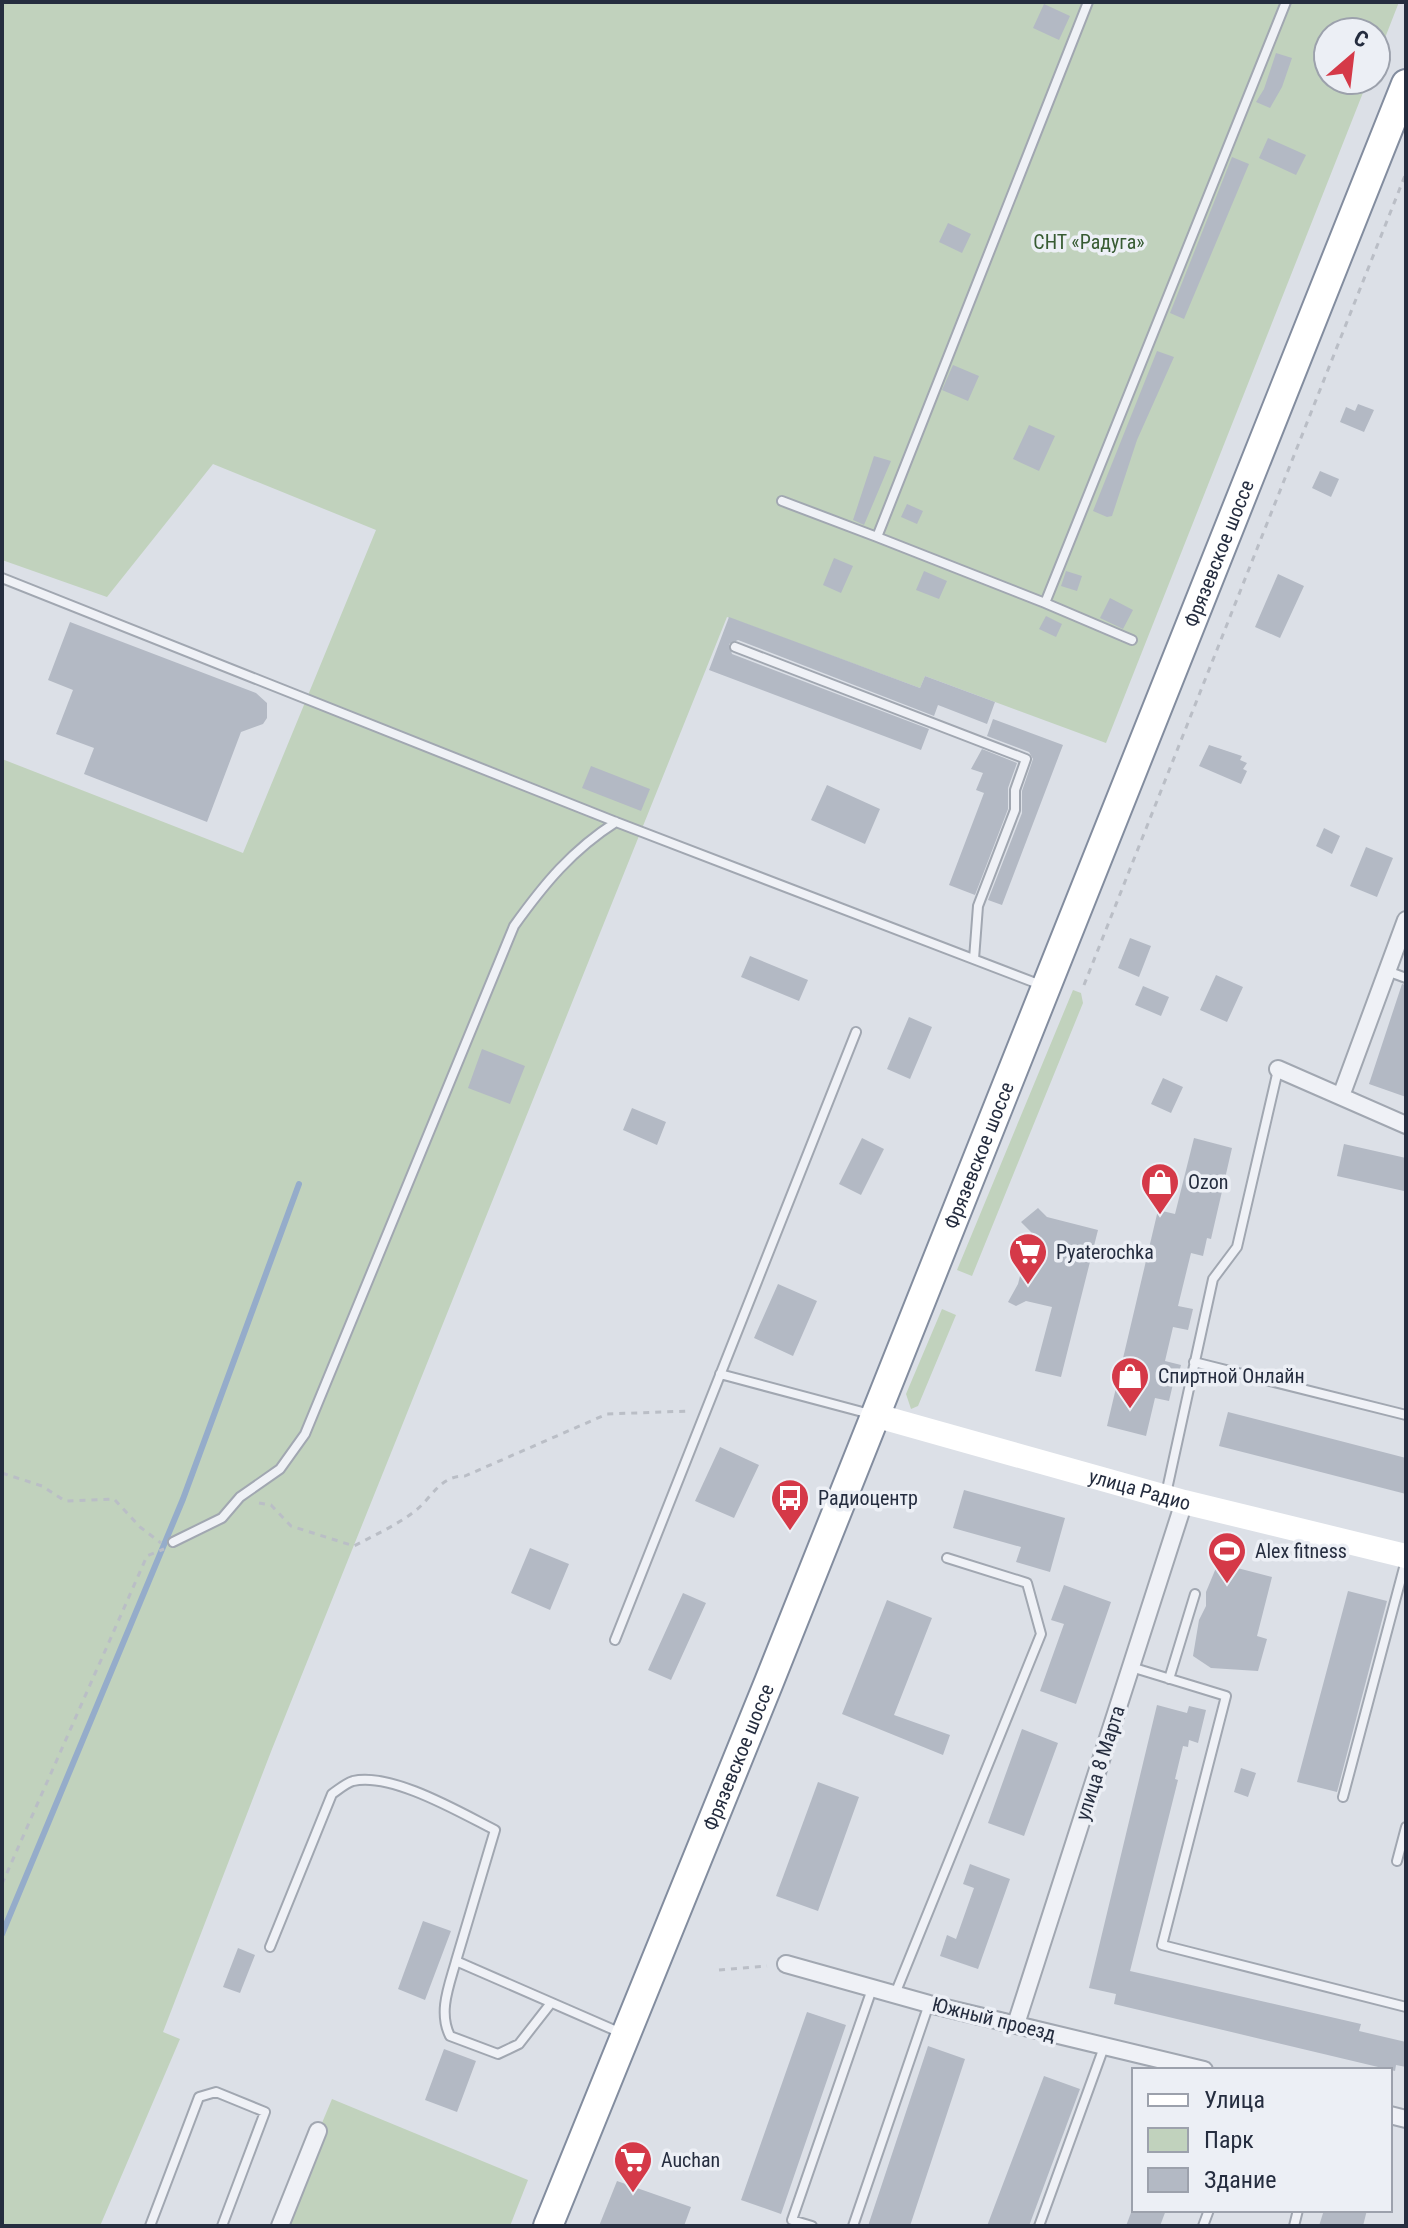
<svg xmlns="http://www.w3.org/2000/svg" width="1408" height="2228" font-family="'Roboto Condensed',sans-serif">
  <rect width="100%" height="100%" fill="#dce0e7"/>
  <path fill="#c1d2bd" d="M2,2H1399L1376,61V32H1328V80H1368L1106,743L925,676L920,688L727,617L272,1749L163,2032L180,2039L100,2226H2V759L243,853L376,530L213,464L107,597L2,560Z
    M1073,990L1081,993L1083,1003L972,1276L957,1270Z
    M942,1309L956,1315L918,1406L911,1409L906,1394Z
    M332,2099L528,2180L510,2226H279Z"/>
  <g fill="none" stroke-linecap="round" stroke-linejoin="round">
    <path stroke="#95acca" stroke-width="6" d="M2,1934L183,1499L299,1184"/>
  </g>
  <path fill="#b3b9c4" d="M1044,4L1070,16L1059,40L1033,28Z
    M1276,53L1292,58L1282,87L1270,108L1256,102L1264,89Z
    M1268,138L1306,155L1296,175L1259,158Z
    M1232,157L1249,164L1184,319L1170,313Z
    M948,223L971,234L962,253L939,242Z
    M1157,351L1174,357L1137,440L1112,516L1107,517L1093,511Z
    M953,365L979,376L968,401L942,390Z
    M1358,404L1374,410L1364,432L1340,422L1346,407L1355,411Z
    M1029,425L1055,436L1039,471L1013,459Z
    M874,456L891,461L864,525L853,520Z
    M1320,471L1339,479L1331,497L1312,488Z
    M907,504L923,511L917,524L901,517Z
    M834,558L853,566L841,593L823,585Z
    M924,571L947,581L939,599L916,590Z
    M1066,571L1082,576L1077,591L1061,586Z
    M1278,574L1304,586L1280,638L1255,627Z
    M1110,598L1133,610L1123,629L1100,618Z
    M1046,616L1062,624L1056,637L1039,629Z
    M729,617L920,688L925,676L995,702L987,724L938,705L934,716L738,640L729,644L732,654L929,729L921,750L709,670Z
    M70,622L256,693L267,703V718L263,724L241,732L207,822L84,774L94,748L56,734L73,690L48,680Z
    M993,719L1063,745L1002,905L988,900L1022,813V791L1033,759L1029,752L987,736Z
    M1209,745L1242,756L1240,760L1247,763L1243,769L1247,771L1241,784L1199,766Z
    M982,749L1017,763L1008,788V809L975,895L949,885L984,793L976,790L983,773L971,769Z
    M591,766L650,789L641,811L582,788Z
    M827,785L880,809L865,844L811,820Z
    M1324,828L1340,836L1332,854L1316,846Z
    M1366,847L1393,858L1377,897L1350,886Z
    M1130,938L1151,946L1139,977L1118,968Z
    M750,956L808,980L799,1001L741,977Z
    M1216,975L1243,987L1227,1022L1200,1010Z
    M1402,984L1406,985V1097L1369,1084Z
    M1143,986L1169,997L1161,1016L1135,1005Z
    M909,1017L932,1027L910,1079L887,1069Z
    M482,1049L525,1066L510,1104L468,1088Z
    M1163,1078L1183,1087L1171,1113L1151,1104Z
    M632,1108L666,1122L657,1145L623,1130Z
    M862,1138L884,1149L861,1195L839,1184Z
    M1194,1138L1232,1148L1211,1239L1207,1238L1203,1256L1191,1253L1178,1306L1193,1309L1188,1330L1173,1327L1165,1361L1181,1365L1176,1384H1173L1169,1401L1155,1398L1146,1436L1107,1426L1158,1210L1175,1214Z
    M1344,1144L1406,1158L1404,1191L1337,1176Z
    M1038,1208L1047,1217L1098,1230L1061,1377L1035,1371L1052,1307L1026,1301L1016,1306L1008,1302L1018,1284L1031,1232L1021,1222Z
    M778,1284L817,1301L793,1356L754,1338Z
    M1228,1412L1406,1458V1494L1219,1446Z
    M720,1447L759,1465L734,1518L695,1501Z
    M964,1490L1065,1518L1050,1572L1016,1562L1021,1547L953,1528Z
    M530,1548L569,1564L550,1610L511,1593Z
    M1218,1563L1272,1577L1257,1636L1267,1639L1258,1671L1211,1668L1193,1656L1199,1620L1206,1606V1592Z
    M1064,1585L1111,1602L1076,1704L1040,1691L1064,1624L1051,1620Z
    M1348,1591L1387,1601L1337,1792L1297,1782Z
    M683,1593L706,1603L671,1680L648,1670Z
    M887,1600L932,1618L894,1715L950,1735L943,1755L842,1714Z
    M1157,1705L1187,1713L1189,1706L1206,1710L1198,1743L1189,1740L1188,1747L1183,1746L1175,1779L1178,1780L1130,1971L1361,2024L1359,2031L1406,2042V2067L1396,2065L1395,2071L1114,2004L1116,1994L1089,1988Z
    M1022,1729L1058,1743L1024,1836L988,1823Z
    M1241,1768L1256,1773L1248,1797L1234,1792Z
    M818,1782L859,1797L818,1911L776,1896Z
    M970,1864L1010,1879L978,1969L940,1956L947,1935L956,1939L974,1888L963,1884Z
    M423,1921L451,1931L425,2000L398,1989Z
    M238,1948L255,1955L240,1993L223,1987Z
    M807,2012L846,2025L781,2214L741,2200Z
    M928,2046L965,2059L910,2226H868Z
    M444,2049L476,2061L457,2112L425,2100Z
    M1044,2076L1080,2089L1029,2226H987Z
    M617,2181L691,2207L684,2226H599Z
    M1132,2210H1166L1160,2226H1126Z
    M1324,2210H1367L1363,2226H1319Z"/>
  <g fill="none" stroke-linecap="round" stroke-linejoin="round">
    <defs>
      <path id="service" d="M1088,2L877,537L1045,603L1286,2
        M782,501L877,537
        M2,578L616,822L1041,985
        M1045,603L1132,640
        M735,647L1026,759L1015,790V810L978,906L974,959
        M1387,971L1406,978
        M1194,1362L1406,1415
        M720,1374L870,1414
        M1166,1494L1213,1279L1237,1247L1278,1070
        M173,1542L222,1518L240,1497L280,1469L305,1434L514,926C544,884 572,850 616,822
        M615,1640L856,1032
        M1131,1667L1226,1696L1162,1945L1406,2007
        M1169,1679L1195,1594
        M1343,1797L1406,1560
        M1397,1861L1406,1827
        M270,1947L332,1794C338,1790 346,1783 353,1781C392,1772 461,1813 495,1830L456,1961L621,2033
        M456,1961C449,1986 438,2012 450,2036L498,2054L519,2044L551,2003
        M895,1994L1041,1634L1027,1583L947,1558
        M150,2226L199,2097L216,2092L265,2112L222,2226
        M812,2226L792,2220L872,1989
        M853,2226L929,2004
        M1039,2226L1104,2047
        M1203,2226L1209,2210
        M1294,2226L1298,2210"/>
      <path id="minor" d="M1278,1069L1406,1125
        M1341,1096L1406,920
        M786,1964L929,2004L1204,2070
        M1016,2024L1184,1502
        M1390,2115L1406,2119
        M280,2226L318,2131"/>
      <g id="trunk">
        <path id="s2" d="M548,2226L769,1682L1406,84"/>
      </g>
    </defs>
    <use href="#service" stroke="#a1a7b1" stroke-width="12"/>
    <use href="#minor" stroke="#a1a7b1" stroke-width="20"/>
    <use href="#trunk" stroke="#838d9f" stroke-width="32"/>
    <path stroke="#babec6" stroke-width="3" stroke-dasharray="6 6" stroke-linecap="butt" d="M1084,985L1406,173
      M2,1473L42,1486L65,1501L114,1499L140,1527L161,1543
      M259,1503L271,1505L291,1526L354,1546C375,1535 397,1525 415,1511C433,1497 439,1476 465,1476L607,1414L690,1411
      M2,1884L147,1556L164,1549
      M719,1970L767,1966"/>
    <use href="#service" stroke="#eff1f6" stroke-width="8"/>
    <use href="#minor" stroke="#eff1f6" stroke-width="16"/>
    <path stroke="#fff" stroke-width="24" id="s1" d="M874,1415L1184,1502L1406,1556"/>
    <use href="#trunk" stroke="#fff" stroke-width="28"/>
  </g>
  <defs>
    <symbol id="shop-pin" viewBox="-11 -11 22 30"><path d="M0 17L-7.5 6A9.5 9.5 0 1 1 7.5 6Z" fill="#d53948" stroke="#eceff5"/><path d="M-5-2.5h2.3a2.7 3.5 0 0 1 5.4 0H5L5.5 6h-11ZM-1.5-2.5h3a1.5 2.3 0 0 0-3 0Z" fill="#fff"/></symbol>
    <symbol id="supermarket-pin" viewBox="-11 -11 22 30"><path d="M0 17L-7.5 6A9.5 9.5 0 1 1 7.5 6Z" fill="#d53948" stroke="#eceff5"/><path d="M-6-5.5h2.5l.6 2H6L4.5 2H-2.5L-4.4-4H-6ZM-1.5 3.2a1.3 1.3 0 1 0 .1 0ZM3 3.2a1.3 1.3 0 1 0 .1 0Z" fill="#fff"/></symbol>
    <symbol id="bus-pin" viewBox="-11 -11 22 30"><path d="M0 17L-7.5 6A9.5 9.5 0 1 1 7.5 6Z" fill="#d53948" stroke="#eceff5"/><path d="M-5-6H5V4H4V6H2V4H-2V6H-4V4H-5ZM-3.5-4V0h7V-4ZM-3.5 1.2v1.5H-2V1.2ZM2 1.2v1.5H3.5V1.2Z" fill="#fff"/></symbol>
    <symbol id="stadium-pin" viewBox="-11 -11 22 30"><path d="M0 17L-7.5 6A9.5 9.5 0 1 1 7.5 6Z" fill="#d53948" stroke="#eceff5"/><path d="M0-5a6.5 5 0 1 0 0 10a6.5 5 0 1 0 0-10ZM-3.5-1.8h7v3.6h-7Z" fill="#fff"/></symbol>
  </defs>
  <g fill-rule="evenodd">
    <use href="#shop-pin" x="1138" y="1160" width="44" height="60"/>
    <use href="#supermarket-pin" x="1006" y="1230" width="44" height="60"/>
    <use href="#shop-pin" x="1108" y="1354" width="44" height="60"/>
    <use href="#bus-pin" x="768" y="1476" width="44" height="60"/>
    <use href="#stadium-pin" x="1205" y="1529" width="44" height="60"/>
    <use href="#supermarket-pin" x="611" y="2138" width="44" height="60"/>
  </g>
  <g text-anchor="middle" dominant-baseline="central" stroke-width="7" stroke-linejoin="round" paint-order="stroke">
    <g font-size="20" fill="#375b32" stroke="#eceff5">
      <text x="1089" y="242">СНТ «Радуга»</text>
    </g>
    <g font-size="20" fill="#252d3f" stroke="#eceff5">
      <text stroke="none"><textPath href="#s2" startOffset="1802">Фрязевское шоссе</textPath></text>
      <text stroke="none"><textPath href="#s2" startOffset="1154">Фрязевское шоссе</textPath></text>
      <text stroke="none"><textPath href="#s1" startOffset="276">улица Радио</textPath></text>
      <text stroke="none"><textPath href="#s2" startOffset="506">Фрязевское шоссе</textPath></text>
      <text transform="translate(1100 1763) rotate(-72)">улица 8 Марта</text>
      <text transform="translate(994 2019) rotate(14)">Южный проезд</text>
    </g>
    <g font-size="20" fill="#252d3f" stroke="#eceff5" text-anchor="start">
      <text x="1188" y="1182">Ozon</text>
      <text x="1056" y="1252">Pyaterochka</text>
      <text x="1158" y="1376">Спиртной Онлайн</text>
      <text x="818" y="1498">Радиоцентр</text>
      <text x="1255" y="1551">Alex fitness</text>
      <text x="661" y="2160">Auchan</text>
    </g>
  </g>
  <rect width="1408" height="2228" fill="none" stroke="#252d3f" stroke-width="8"/>
  <rect x="1132" y="2068" width="260" height="144" fill="#eceff5" stroke="#9ca1ac" stroke-width="2"/>
  <rect x="1148" y="2094" width="40" height="12" fill="#ffffff" stroke="#9ca1ac" stroke-width="2"/>
  <text x="1204" y="2108" font-size="24" fill="#252d3f">Улица</text>
  <rect x="1148" y="2128" width="40" height="24" fill="#c1d2bd" stroke="#9ca1ac" stroke-width="2"/>
  <text x="1204" y="2148" font-size="24" fill="#252d3f">Парк</text>
  <rect x="1148" y="2168" width="40" height="24" fill="#b3b9c4" stroke="#9ca1ac" stroke-width="2"/>
  <text x="1204" y="2188" font-size="24" fill="#252d3f">Здание</text>
  <g transform="translate(1352 56) rotate(28)"><circle r="38" fill="#eceff5" stroke="#9ca1ac" stroke-width="2"/>
  <path d="M0-6L14 30L0 20L-14 30Z" fill="#d53948"/>
  <text y="-12" font-size="22" font-weight="bold" text-anchor="middle" fill="#252d3f">С</text>
  </g>
</svg>
